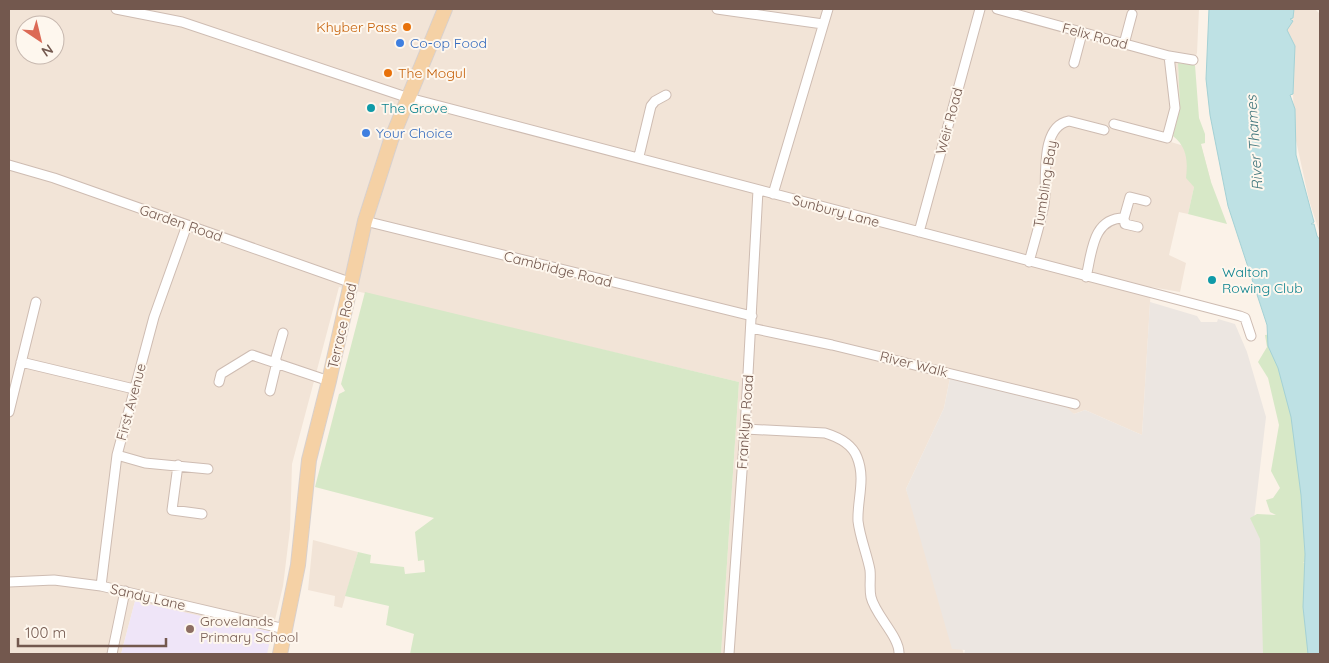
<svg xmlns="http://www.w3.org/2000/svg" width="1329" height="663" font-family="Quicksand,sans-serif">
  <rect width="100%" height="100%" fill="#fbf2e8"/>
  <path fill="#f2e4d7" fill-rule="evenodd" d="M9,9H1199L1197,53L1192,66L1178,63L1180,108L1171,142L1184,146L1198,134L1211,182L1194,187L1188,214L1179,212L1169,255L1186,263L1180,292L1151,287L1142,435L1085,410L1074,414L1067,410L950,378L944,408L906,489L964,654H721L739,382L339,287L292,464L290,529L283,586L275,620L234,625L135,601L121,654H9ZM25,25H55V55H25Z
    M1294,9H1315L1320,14V234L1309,200L1295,136L1293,94L1295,46L1287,30L1293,18Z
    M313,540L358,552L342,608L334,606L335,596L308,590Z"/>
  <path fill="#ece6e1" d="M1150,302L1197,316L1201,322H1217L1218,319L1235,324L1247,352L1266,417L1254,519L1263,538L1270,654H964L965,650L952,649L906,489L944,408L950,378L1065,406L1074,414L1085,410L1142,435Z"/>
  <path fill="#efe5f8" d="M135,601L272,632L267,654H121Z"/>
  <path fill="#d7e8c7" d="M1178,63L1195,65L1199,118L1205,134V143L1201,144L1211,182L1227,224L1188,214L1194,187L1186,178C1188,161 1187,147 1173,136L1180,108Z
    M365,292L739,382L721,654H410L414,634L386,625L389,606L345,596L358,552L371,555L370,563L404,567L405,574L425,572L424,560L418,561L415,532L434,518L315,487L339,394L345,391L341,384Z
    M1274,334L1298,421L1305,554V562H1303L1309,566L1318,654H1263L1260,539L1250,518L1257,514L1276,515L1270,512L1266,500L1273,498L1280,488L1271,471L1279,425L1268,378L1258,362L1267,347L1265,335Z"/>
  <path fill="#bee1e4" stroke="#a4d1d5" d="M1209,9H1294L1293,18L1290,19L1293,21L1287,30L1295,46L1293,94L1290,95L1295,109L1296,155L1314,222L1311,224H1314L1317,236L1320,240V654H1308L1303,607L1305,554L1301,495L1291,417L1278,368L1268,346L1267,325L1228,206L1210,115L1206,79Z"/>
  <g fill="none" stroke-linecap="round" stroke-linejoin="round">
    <defs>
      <path id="street" d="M116,9L182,22L409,98L1240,316L1245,318L1251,336
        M717,9L823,24
        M997,9L1169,56L1193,60
        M1124,44L1132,14
        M1074,63L1082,33
        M1114,124L1167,138L1175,108L1169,56
        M639,156L651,106L655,101L666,95
        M9,165L54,178L352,283
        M773,194L828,9
        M1124,218L1130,197L1146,201
        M365,221L752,316
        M919,232L980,9
        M1029,262C1034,243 1040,224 1044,205C1048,182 1038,127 1069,121L1104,130
        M1086,277C1092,253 1092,218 1124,218L1125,224L1138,227
        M751,328L832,345L1075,404
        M275,361L283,333
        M21,362L134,389
        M219,382L221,374L252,355L329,381
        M270,391L277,362
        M9,412L36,302
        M745,429L825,433C838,437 852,444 857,457C866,479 857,500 858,521C860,538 867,554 870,570C871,579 869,588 871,597C875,615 900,637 899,654
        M117,455L145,463L208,469
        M178,465L172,510L202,514
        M9,582L54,580L101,586L285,629
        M101,586L117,455L154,317L187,225
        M112,654L125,591
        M729,654L745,429L758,190"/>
      <path id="primary" d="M280,654L298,565L309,460L329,381L365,221L391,140L445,9"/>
    </defs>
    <use href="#street" stroke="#cebcb2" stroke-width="11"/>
    <use href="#primary" stroke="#d8d0cd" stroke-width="16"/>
    <use href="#street" stroke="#fff" stroke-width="9"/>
    <use href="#primary" stroke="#f5d1a5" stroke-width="14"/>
  </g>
  <g fill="#e8710a" stroke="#fef7ee" stroke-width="2">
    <circle cx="407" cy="27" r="5"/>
    <circle cx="388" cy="73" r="5"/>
  </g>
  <g fill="#3f7fe0" stroke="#fef7ee" stroke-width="2">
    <circle cx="400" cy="43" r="5"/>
    <circle cx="366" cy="133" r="5"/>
  </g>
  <g fill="#0f9aa8" stroke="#fef7ee" stroke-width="2">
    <circle cx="371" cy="108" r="5"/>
    <circle cx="1212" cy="280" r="5"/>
  </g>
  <circle fill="#8d6e63" stroke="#fef7ee" stroke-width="2" cx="190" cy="629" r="5"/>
  <g text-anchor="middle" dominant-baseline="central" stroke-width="4" stroke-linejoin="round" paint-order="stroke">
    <g font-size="14" fill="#c56008" stroke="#fef7ee" text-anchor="end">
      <text x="397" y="27">Khyber Pass</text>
      <text x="398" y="73" text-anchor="start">The Mogul</text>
    </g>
    <g font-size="14" fill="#73584e" stroke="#fef7ee">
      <text transform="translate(1095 36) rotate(15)">Felix Road</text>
      <text transform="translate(949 121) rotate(-75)">Weir Road</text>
      <text transform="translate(1045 184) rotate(-81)">Tumbling Bay</text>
      <text transform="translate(836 211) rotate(15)">Sunbury Lane</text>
      <text transform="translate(181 223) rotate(19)">Garden Road</text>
      <text transform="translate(558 269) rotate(14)">Cambridge Road</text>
      <text transform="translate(342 326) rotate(-77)">Terrace Road</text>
      <text transform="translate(914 364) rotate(14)">River Walk</text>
      <text transform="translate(131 402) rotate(-75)">First Avenue</text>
      <text transform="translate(745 422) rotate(-86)">Franklyn Road</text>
      <text transform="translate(148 597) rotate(13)">Sandy Lane</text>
    </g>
    <g font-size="14" fill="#366cbe" stroke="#fef7ee" text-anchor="start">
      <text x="410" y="43">Co-op Food</text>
      <text x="376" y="133">Your Choice</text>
    </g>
    <g font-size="14" fill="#0d838f" stroke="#fef7ee" text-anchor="start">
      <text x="381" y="108">The Grove</text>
      <text x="1222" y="272">Walton<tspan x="1222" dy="16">Rowing Club</tspan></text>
    </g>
    <g font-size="14" fill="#785e54" stroke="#fef7ee" text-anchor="start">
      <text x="200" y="621">Grovelands<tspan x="200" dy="16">Primary School</tspan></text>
    </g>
    <g font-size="15" font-style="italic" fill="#45797f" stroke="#fef7ee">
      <text transform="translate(1254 143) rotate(-94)">River Thames</text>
    </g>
  </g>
  <rect width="1329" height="663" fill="none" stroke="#73584e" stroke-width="20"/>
  <g transform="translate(40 40) rotate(145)"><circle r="24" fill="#fef7ee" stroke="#c6b7ae"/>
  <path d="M0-4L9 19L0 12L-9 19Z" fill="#dc6a56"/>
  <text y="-8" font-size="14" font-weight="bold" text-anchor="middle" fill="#73584e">N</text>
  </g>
  <path d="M18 638v8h148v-8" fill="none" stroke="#73584e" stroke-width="2.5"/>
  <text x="25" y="638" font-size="15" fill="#73584e" stroke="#fef7ee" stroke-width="4" paint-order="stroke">100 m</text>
</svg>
